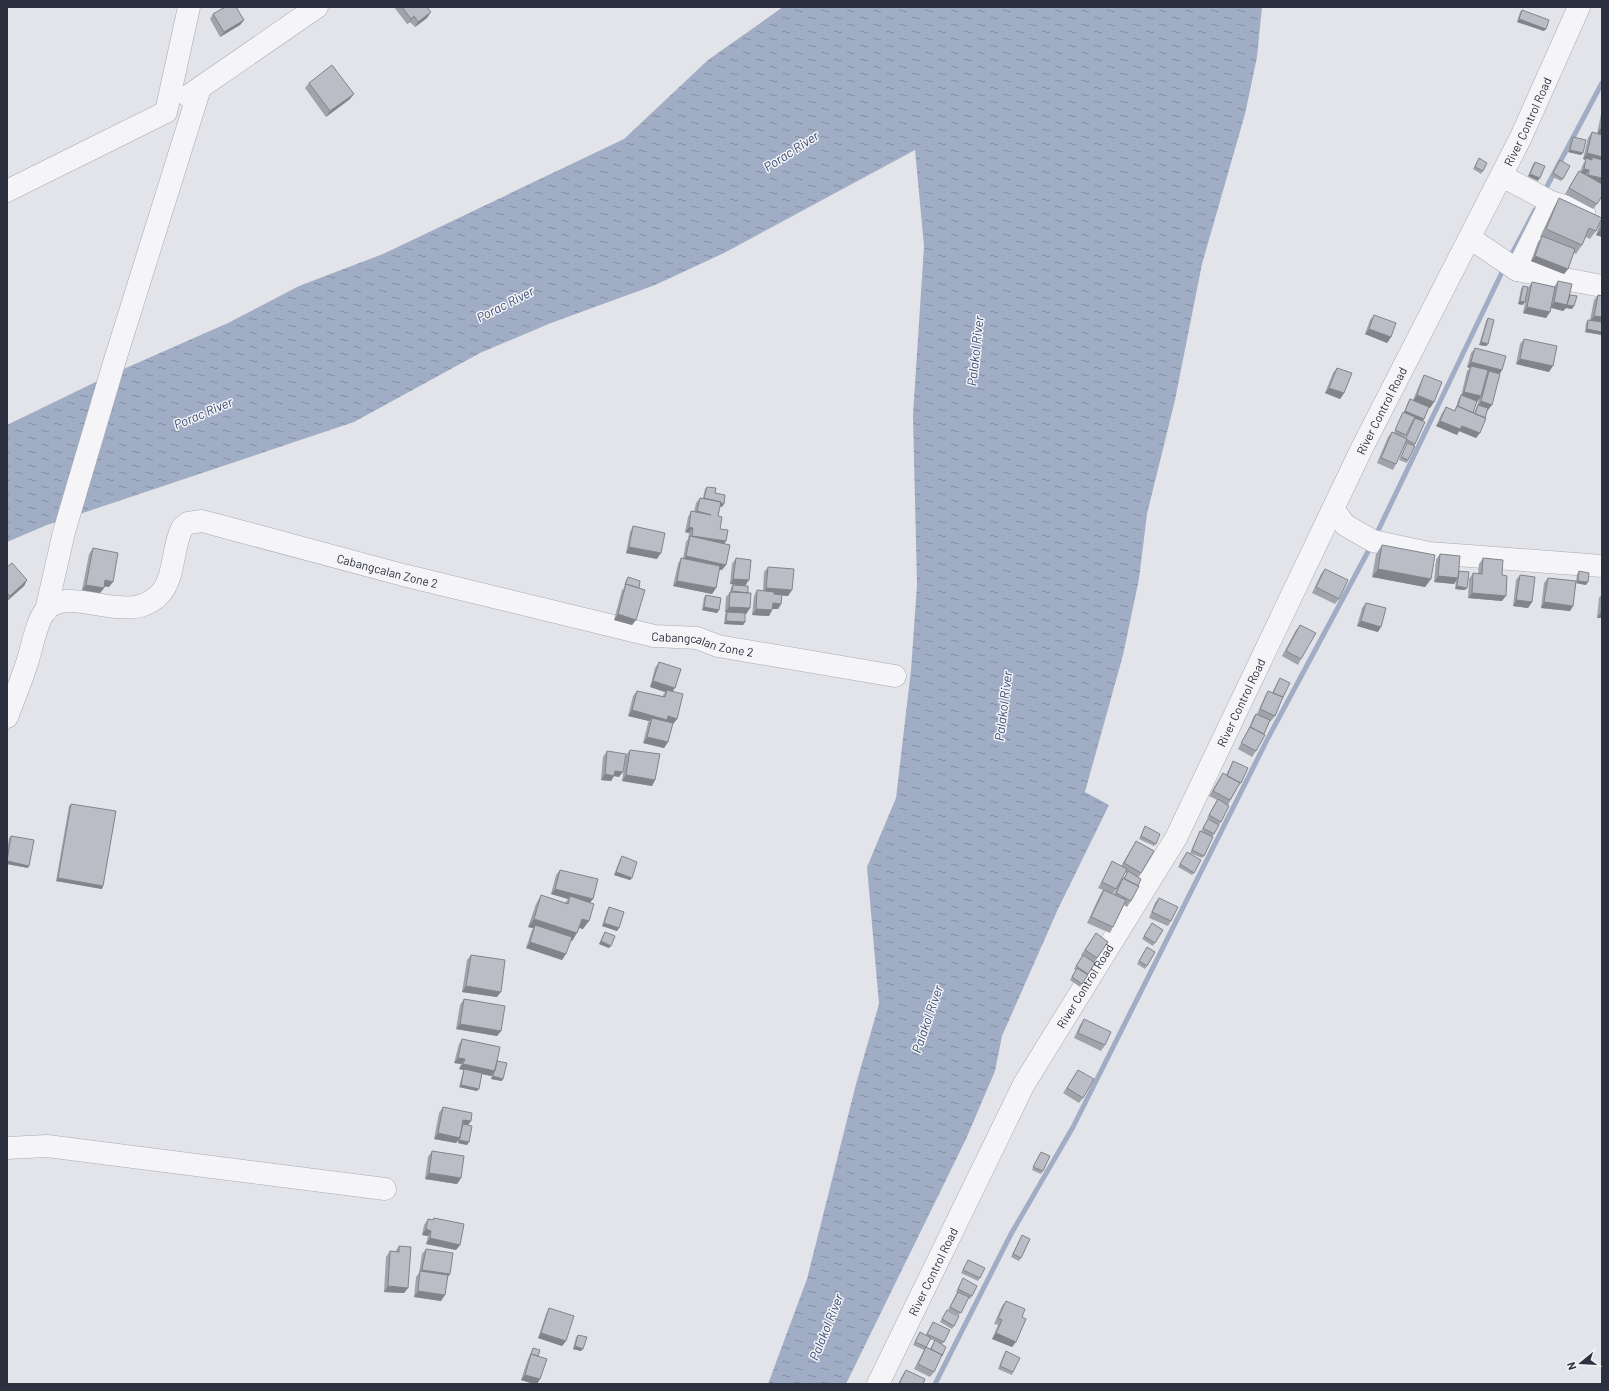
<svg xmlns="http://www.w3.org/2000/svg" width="1609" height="1391" font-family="Barlow,sans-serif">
  <defs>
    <pattern id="water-ripples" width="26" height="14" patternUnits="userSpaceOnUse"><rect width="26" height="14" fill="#a1adc5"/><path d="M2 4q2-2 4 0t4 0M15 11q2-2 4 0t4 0" fill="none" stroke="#838da1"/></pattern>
  </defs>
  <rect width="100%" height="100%" fill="#e2e4e9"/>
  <path fill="url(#water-ripples)" d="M783,7H1262L1257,57L1245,114L1202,264L1175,400L1147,514L1139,579L1123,655L1085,792L1109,805L1058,909L1002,1036L995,1071L966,1139L846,1384H768L807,1279L856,1084L879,1004L867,867L896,798L911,670L917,585L913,415L924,246L915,150L724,253L655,285L551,323L480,353L354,422L47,525L7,542V425L110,375L228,323L299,286L383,254L624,139L708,60Z"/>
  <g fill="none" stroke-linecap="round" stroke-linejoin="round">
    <path stroke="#a1adc5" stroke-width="5" d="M1544,192L1602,83
      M1509,259L1535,210
      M1375,537L1504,268
      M935,1384L1011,1234L1073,1127L1268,738L1371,546"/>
    <defs>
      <g id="minor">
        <path d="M188,96L317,7"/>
        <path d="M1502,176L1551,202L1584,212"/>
        <path d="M7,191L166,112L189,7"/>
        <path d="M1470,238L1517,270L1602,286"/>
        <path d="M1517,270L1551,202"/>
        <path d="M1333,509L1345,525L1373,541L1429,553L1602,566"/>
        <path d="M46,611L64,532L114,363L200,88"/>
        <path id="s1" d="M7,717C14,699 21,681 27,663C32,648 36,623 45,611C69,582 128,629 160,594C175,578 172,548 182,528L188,523L202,521L403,575L654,636L697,638L718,646L895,676"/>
        <path d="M7,1148L47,1146L385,1189"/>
        <path id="s2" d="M878,1384L1024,1084L1176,838L1362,448L1521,137L1579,7"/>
      </g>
    </defs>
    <use href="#minor" stroke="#a8aab3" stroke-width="23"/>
    <use href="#minor" stroke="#f5f5f8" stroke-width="22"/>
  </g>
  <path fill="#a0a3a9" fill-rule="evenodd" d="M394,7H427V18L415,27L410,22L407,24Z
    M1522,10L1544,31L1517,22L1520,12Z
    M213,14L244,20L240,25L220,37L210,19Z
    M309,83L350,99L326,117L305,88Z
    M1602,113V135L1597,204L1593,209L1565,194L1575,177L1579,171L1580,172L1583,164L1586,160L1583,159L1588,138L1592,132L1597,134L1601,114Z
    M1573,137L1581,155L1568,152L1571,139Z
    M1479,158L1483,171L1481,174L1473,169Z
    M1560,160L1563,179L1561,181L1551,176Z
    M1535,162L1538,181L1528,176L1533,164Z
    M1559,198L1602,218V237L1596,235L1601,220L1596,231L1590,239L1586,237L1582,245L1576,254L1574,253L1568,269L1564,274L1531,261L1538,242L1541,238L1540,237L1554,207Z
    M1558,281L1570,295L1572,309L1566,308L1563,311L1551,308L1546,318L1523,313L1528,288L1532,282L1554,287Z
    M1523,286V305L1518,304L1521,289Z
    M1598,295L1602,296V335L1585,332L1586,323L1588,320H1590L1594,300Z
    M1374,315L1391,337L1387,343L1365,334L1370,320Z
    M1488,318V344L1486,346L1479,345L1486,321Z
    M1524,339L1549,372L1516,364L1520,344Z
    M1475,348L1502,370L1500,374L1488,410H1487L1476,438L1459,431L1457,435L1436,426L1442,413L1446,407L1454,411L1456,407L1459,398L1461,396L1467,371L1470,368L1467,367L1471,353ZM1479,399L1477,406L1474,413H1473L1477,402Z
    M1337,368L1344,393L1340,399L1325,393L1333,373Z
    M1424,375L1434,402L1430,408L1429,407L1424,419L1423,421L1415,444L1414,446L1408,460L1407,463L1399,460L1407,444L1406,443L1396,464L1393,470L1377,463L1388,437L1392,432L1394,433L1402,415L1404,412L1408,402L1410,399L1413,400L1421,381ZM1414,418L1415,419L1406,438H1405Z
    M707,487L715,493L722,507L720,506L718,516L720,529L724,544L722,570H719L716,588L712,594L673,586L678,564L681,558L683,559L686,542L688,539L689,533L685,532L688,517L691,511L694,512L696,503L700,498H703L705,489Z
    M633,526L657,559L626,553L630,532Z
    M1382,545L1431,579L1425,587L1372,577L1376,554Z
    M93,548L109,587L104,586V588L100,593L82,590L89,554Z
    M1440,554L1458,571L1465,590L1455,589L1456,581L1454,584L1434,582L1436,559Z
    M736,558L747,593L750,608L746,614H745V622L743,625L724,624L725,615L726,612H725L726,597L730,592L731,587L733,585H736L730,584L732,564Z
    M1483,558L1502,575V601L1468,598L1469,579L1473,573L1478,574L1479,564Z
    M7,567L27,580L24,586L7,601Z
    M768,567L788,596L782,595L781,604L778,609H772V610L769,616L752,615L754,596L757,590L763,591L764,572Z
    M1325,569L1339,599L1335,604L1312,593L1321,574Z
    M1579,571L1586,585L1576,583L1573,606L1570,611L1541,608L1544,583L1548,578L1576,581L1577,574Z
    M1520,575L1532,602L1528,608L1513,606L1516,580Z
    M628,577L639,588L636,620L632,625L614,620L622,590L624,588L626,580Z
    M1602,594V618H1597L1599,598Z
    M706,595L719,610L717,613L702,610L704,597Z
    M1366,603L1378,632L1357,626L1362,608Z
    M1300,625L1301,659L1298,665L1282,656L1296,630Z
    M659,662L673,691L677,719L673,724H672L668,742L664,748L643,743L648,723L649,721L628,716L633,696L637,691L662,697L665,692L650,687L655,668Z
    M1280,678L1275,716L1271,721H1270L1256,751L1252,757L1238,749L1248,730L1254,716L1257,714L1265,696L1268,691L1272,693L1278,681Z
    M630,750L655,780L652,786L622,781L626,755Z
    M607,751L619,777L614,776L611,781L601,780L603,757Z
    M1233,761L1241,783L1239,785L1228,805L1221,822L1219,825L1207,818L1217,800L1209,796L1219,779L1223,773L1226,775Z
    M71,804L102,889L56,881L69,806Z
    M1208,819L1214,834L1212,837L1201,831Z
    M1145,826L1156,844L1154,846L1139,839Z
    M1200,831L1204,856L1202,858L1190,853Z
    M11,836L28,868L7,864V852L9,838Z
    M1136,841L1141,873L1138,877V886L1131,901L1127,907L1124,905L1110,933L1087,923L1100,895L1103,890L1098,888L1109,867L1112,861L1121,866ZM1125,872L1127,873L1119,884L1114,894H1113L1116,889Z
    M1185,855L1194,873L1192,875L1178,867Z
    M622,856L632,878L630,880L614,875L620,859Z
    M560,870L590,902L583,929L579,928L572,941L571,940L562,960L526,948L532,930L533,928L528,927L536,904L541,895L565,903L568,899L551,894L556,875Z
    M1159,898L1171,921L1168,926L1149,918L1155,903Z
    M609,907L619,928L617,931L602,926L607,910Z
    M1152,923L1163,930L1153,946L1142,939Z
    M605,932L609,948L599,944L603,935Z
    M1096,933L1108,942L1094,963L1088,974L1080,987L1070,980L1076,970L1074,969L1082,956L1081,955Z
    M1147,947L1155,952L1145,969L1137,964Z
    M471,955L497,997L462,992L467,960Z
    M464,999L501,1031L497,1036L456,1029L460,1005Z
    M1084,1019L1105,1045L1101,1051L1074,1038L1080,1025Z
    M462,1039L497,1061L502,1081L491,1079L492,1074L491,1076L482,1074L477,1091L459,1087L463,1072L464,1070L459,1069L461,1064L454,1063L459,1044Z
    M1078,1070L1083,1098L1079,1103L1063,1093Z
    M443,1107L471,1121L468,1125L467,1145L458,1143V1140L456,1143L434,1139L439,1113Z
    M432,1151L461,1178L457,1184L425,1179L428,1157Z
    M1041,1152L1043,1171L1041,1174L1032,1170Z
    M434,1218L460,1245L456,1250L426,1244L428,1236L422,1235L424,1225L428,1219L432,1220Z
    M1022,1235L1021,1258L1019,1261L1011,1257Z
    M399,1246L408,1288L404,1293L384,1292L386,1257L390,1251L395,1252Z
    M426,1249L450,1274L448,1277L441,1301L414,1297L416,1277L419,1273L422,1254Z
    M968,1260L980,1278L978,1281L961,1273Z
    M963,1278L972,1296L970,1299L968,1298L959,1315L948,1310L957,1292H956Z
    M1006,1301L1022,1317L1012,1347L992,1339L998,1325L994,1324L1002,1306Z
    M549,1308L566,1341L562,1346L538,1338L546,1314Z
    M947,1310L954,1326L952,1329L940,1322Z
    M933,1322L944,1342L942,1344L934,1372L930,1377L914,1369L924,1350L913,1345L920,1332L926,1335ZM930,1339L935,1341L930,1349L926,1347Z
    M578,1335L581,1351L573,1349L576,1337Z
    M533,1348L538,1356L540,1379L537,1384H534L521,1380L528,1359Z
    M1006,1351L1013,1372L1012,1375L998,1369L1004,1354Z
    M906,1370L923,1384H898L902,1376Z"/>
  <path fill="#82848a" d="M431,12L427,18L415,27L418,22Z
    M414,16L410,22L407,24L411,19Z
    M1519,19L1546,29L1544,31L1517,22Z
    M244,20L240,25L220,37L224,32Z
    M354,94L350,99L326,117L330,111Z
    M1601,128H1602V135L1597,134Z
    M1570,150L1583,153L1581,155L1568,152Z
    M1587,153L1602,157V164L1592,160V157L1590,161L1586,158V160L1583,159Z
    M1584,169L1589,170L1585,175L1580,174Z
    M1530,174L1540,178L1538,181L1528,176Z
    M1588,175L1602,178V185L1584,180Z
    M1600,230H1602V237L1596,235Z
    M1535,256L1568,269L1564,274L1531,261Z
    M1520,301L1525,302L1523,305L1518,304Z
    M1554,302L1574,306L1572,309L1566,308L1563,311L1550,307Z
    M1527,307L1550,312L1546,318L1523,313Z
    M1594,316L1602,317V323L1590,321Z
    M1369,329L1391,337L1387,343L1365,334Z
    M1587,329L1602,332V335L1585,332Z
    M1481,342L1488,344L1486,346L1479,345Z
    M1520,359L1553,366L1549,372L1516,364Z
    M1471,362L1502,370L1498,376L1489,371L1488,373L1471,368V366L1470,368L1467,367Z
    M1329,388L1344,393L1340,399L1325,393Z
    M1464,392L1481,396L1477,402L1460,397Z
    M1417,395L1434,402L1430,408L1413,401Z
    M1481,401L1492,405L1488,410L1477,407Z
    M1405,411L1424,419L1422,422L1403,414Z
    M1440,421L1462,426L1480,433L1476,438L1459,431L1457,435L1436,426Z
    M704,498L724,504L722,507L703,501Z
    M689,527L693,528L689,533L685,532Z
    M692,536L726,541L722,547L690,538Z
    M629,547L661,553L657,559L626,553Z
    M686,556L726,565L722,570L682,562Z
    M1378,569L1431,579L1425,587L1372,577Z
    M1438,576L1458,578L1454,584L1434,582Z
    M733,579L749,580L745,586L730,584Z
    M27,580L24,586L7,601L10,596Z
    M105,580L113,582L109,587L101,586Z
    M677,581L716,588L712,594L673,586Z
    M1578,581L1588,582L1586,585L1576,583Z
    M86,585L104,588L100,593L82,590Z
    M1457,586L1467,588L1465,590L1455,589Z
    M766,588L792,590L788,596L763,594Z
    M1472,593L1506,596L1502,601L1468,598Z
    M1516,600L1532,602L1528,608L1513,606Z
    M1544,602L1573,606L1570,611L1541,608Z
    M773,603L781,604L778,609H769Z
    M704,607L719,610L717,613L702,610Z
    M729,607L750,608L746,614L725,612Z
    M756,609L772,610L769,616L752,615Z
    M1601,612H1602V618H1597Z
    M618,614L636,620L632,625L614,620Z
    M726,621L745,622L743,625L724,624Z
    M1361,621L1381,627L1378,632L1357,626Z
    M653,681L675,688L671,694L667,690L665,692L650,687Z
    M632,710L668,716L677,719L673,724L652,718L649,721L628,716Z
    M647,737L668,742L664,748L643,743Z
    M615,771L623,772L619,777L614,776L611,781L601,780L605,774Z
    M626,775L655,780L652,786L622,781Z
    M7,861L29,866L28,868L7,864Z
    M616,872L632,878L630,880L614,875Z
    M58,878L103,886L102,889L56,881Z
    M555,889L593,899L589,904L570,896L568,899L551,894Z
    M534,919L577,933L572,941L534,929L535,925L533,928L528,927Z
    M582,919L589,921L583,929L576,927Z
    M604,923L619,928L617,931L602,926Z
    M601,941L611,946L609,948L599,944Z
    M530,942L566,954L562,960L526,948Z
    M466,986L501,992L497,997L462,992Z
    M460,1024L501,1031L497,1036L456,1029Z
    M458,1058L465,1059L461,1064L454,1063Z
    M463,1064L495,1071L491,1076L459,1069Z
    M493,1076L503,1079L502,1081L491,1079Z
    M461,1085L479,1089L477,1091L459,1087Z
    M463,1120L471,1121L467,1126H462Z
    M438,1133L460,1138L456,1143L434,1139Z
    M459,1140L469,1142L467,1145L458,1143Z
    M429,1173L461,1178L457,1184L425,1179Z
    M426,1229L431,1231L428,1236L422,1235Z
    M430,1238L460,1245L456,1250L426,1244Z
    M422,1270L450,1274L446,1279L420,1273Z
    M388,1286L408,1288L404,1293L384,1292Z
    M418,1291L445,1295L441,1301L414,1297Z
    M541,1333L566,1341L562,1346L538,1338Z
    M996,1333L1016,1342L1012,1347L992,1339Z
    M575,1346L583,1349L581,1351L573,1349Z
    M525,1375L540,1379L537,1384H534L521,1380Z"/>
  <path fill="#babdc5" stroke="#82848a" d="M225,7H236L244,20L224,32L213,14Z
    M402,7H427L431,12L418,22L414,16L411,19Z
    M1522,10L1549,20L1546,29L1519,19Z
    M332,65L354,94L330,111L309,83Z
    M1592,132L1602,135V157L1587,153Z
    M1573,137L1586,140L1583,153L1570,150Z
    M1592,157L1602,160V178L1588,175L1589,170L1584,169L1586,158L1592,160Z
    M1479,158L1487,163L1483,171L1475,167Z
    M1560,160L1570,166L1563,179L1553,173Z
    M1535,162L1545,166L1540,178L1530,174Z
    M1579,171L1602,184V196L1597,204L1569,188Z
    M1559,198L1602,218L1596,231L1589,228L1582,245L1546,229Z
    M1602,223V230H1600Z
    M1542,236L1575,249L1568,269L1535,256Z
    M1558,281L1572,284L1567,305L1554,302Z
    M1532,282L1555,287L1550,312L1527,307Z
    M1523,286L1528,287L1525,302L1520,301Z
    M1570,295L1577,296L1574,306L1567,305Z
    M1598,295L1602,296V317L1594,316Z
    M1374,315L1396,323L1391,337L1369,329Z
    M1488,318L1494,320L1488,344L1481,342Z
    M1588,320L1602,322V332L1587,329Z
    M1524,339L1557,346L1553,366L1520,359Z
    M1475,348L1506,356L1502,370L1471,362Z
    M1471,366L1488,370L1481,396L1464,392Z
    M1337,368L1352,373L1344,393L1329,388Z
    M1489,371L1500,374L1492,405L1481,401Z
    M1424,375L1442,382L1434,402L1417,395Z
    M1461,395L1477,401L1473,413L1458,406Z
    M1410,399L1429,407L1424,419L1405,411Z
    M1478,405L1488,408L1485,418L1475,414Z
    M1457,406L1486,418L1480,433L1462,426L1460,429L1440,421L1446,407L1455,411Z
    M1403,412L1415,417L1406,435L1395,430Z
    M1415,418L1425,422L1415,444L1407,440V439L1406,438Z
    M1392,432L1407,439L1396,464L1381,458Z
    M1407,443L1415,446L1408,460L1401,457Z
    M707,487L716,488L715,493L725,495L724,504L720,503L721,502L704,498Z
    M700,498L721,502L718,516L722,517L720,529L728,530L726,541L692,536L693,528L689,527L691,511L711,515L697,511Z
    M633,526L665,533L661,553L629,547Z
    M690,536L730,545L726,565L686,556Z
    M1382,545L1435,555L1431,579L1378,569Z
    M93,548L118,553L113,582L105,580L104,588L86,585Z
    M1440,554L1460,556L1458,578L1438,576Z
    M681,558L720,566L716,588L677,581Z
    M736,558L751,560L749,580L733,579Z
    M1483,558L1503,560L1502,575L1507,576L1506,596L1472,593L1473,573L1482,574Z
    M12,563L27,580L10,596L7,593V567Z
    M768,567L794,569L792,590L766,588Z
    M1325,569L1348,580L1339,599L1316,587Z
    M1459,571L1469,572L1467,588L1457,586Z
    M1579,571L1589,573L1588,582L1578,581Z
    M1520,575L1535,577L1532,602L1516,600Z
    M628,577L640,581L639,588L626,584V585H625Z
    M1548,578L1576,581L1573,606L1544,602Z
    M626,584L645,590L636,620L618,614Z
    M733,585L748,586V593L732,591Z
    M757,590L774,592V594L782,595L781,604L773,603L772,610L756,609Z
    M730,592L751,593L750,608L729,607Z
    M706,595L721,598L719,610L704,607Z
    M1366,603L1386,608L1381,627L1361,621Z
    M727,612L745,613V622L726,621Z
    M1300,625L1316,633L1301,659L1286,651Z
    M659,662L681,669L675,688L653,681Z
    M1280,678L1290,683L1283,697L1273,693Z
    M667,690L683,694L677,719L668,716L667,720L632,710L637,691L665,697Z
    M1268,691L1283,697L1275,716L1260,709Z
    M1256,714L1270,720L1264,734L1250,727V728Z
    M652,718L673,723L668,742L647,737Z
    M1250,727L1265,735L1256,751L1241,743Z
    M630,750L660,754L655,780L626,775Z
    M607,751L626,754L623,772L615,771L614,776L605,774Z
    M1233,761L1248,768L1241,783L1227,776Z
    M1223,773L1240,783L1230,800L1213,791Z
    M1218,799L1229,806L1221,822L1209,815Z
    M71,804L116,811L103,886L58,878Z
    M1208,819L1219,825L1214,834L1203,828Z
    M1145,826L1160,834L1156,844L1141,836Z
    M1200,831L1213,837L1204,856L1192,850Z
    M11,836L34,840L29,866L7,861Z
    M1136,841L1154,851L1141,873L1124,863Z
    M1187,852L1201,860L1194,873L1180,864Z
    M622,856L637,862L632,878L616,872Z
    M1112,861L1127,869L1116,889L1102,882Z
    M560,870L598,879L593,899L555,889Z
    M1128,871L1141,879L1138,886L1124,879Z
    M1123,878L1139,886L1131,901L1116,893Z
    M1104,890L1126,900L1113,927L1091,917Z
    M541,895L568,904L570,896L594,904L589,921L582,919L577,933L534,919Z
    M1159,898L1178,907L1171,921L1152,912Z
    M609,907L624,912L619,928L604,923Z
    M1152,923L1163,930L1155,943L1144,936Z
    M535,925L572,937L566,954L530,942Z
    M605,932L615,936L611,946L601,941Z
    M1096,933L1108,942L1097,958L1085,950Z
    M1147,947L1155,952L1147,966L1139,961Z
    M471,955L505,960L501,992L466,986Z
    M1083,955L1095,963L1088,974L1076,966Z
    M1077,968L1088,975L1082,984L1072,977Z
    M464,999L505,1006L501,1031L460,1024Z
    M1084,1019L1111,1032L1105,1045L1078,1033Z
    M462,1039L500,1047L495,1071L463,1064L465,1059L458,1058Z
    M497,1061L507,1063L503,1079L493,1076Z
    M464,1069L482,1073L479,1089L461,1085Z
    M1078,1070L1094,1079L1083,1098L1067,1088Z
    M443,1107L472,1113L471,1121L463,1120L460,1138L438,1133Z
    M463,1124L472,1126L469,1142L459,1140Z
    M432,1151L464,1156L461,1178L429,1173Z
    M1041,1152L1050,1156L1043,1171L1033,1167Z
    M434,1218L464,1224L460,1245L430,1238L431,1231L426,1229L428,1219L433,1220Z
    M1022,1235L1030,1239L1021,1258L1013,1254Z
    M399,1246L411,1247L408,1288L388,1286L390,1251L399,1252Z
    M426,1249L453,1253L450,1274L422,1270Z
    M968,1260L985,1268L980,1278L963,1270Z
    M420,1271L448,1275L445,1295L418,1291Z
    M963,1278L977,1286L972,1296L958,1289Z
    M958,1292L969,1297L961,1313L950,1307Z
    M1006,1301L1025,1309L1022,1317L1026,1319L1016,1342L996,1333L1002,1320L998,1318Z
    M549,1308L574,1316L566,1341L541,1333Z
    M947,1310L959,1316L954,1326L942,1319Z
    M933,1322L950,1330L944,1342L927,1334Z
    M920,1332L931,1338L926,1347L915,1342Z
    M578,1335L587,1337L583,1349L575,1346Z
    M935,1340L946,1347L942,1356V1355L931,1349Z
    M926,1347L942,1355L934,1372L918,1364Z
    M533,1348L540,1350L538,1356L531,1354Z
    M1006,1351L1020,1358L1013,1372L1000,1366Z
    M531,1354L547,1359L540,1379L525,1375Z
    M906,1370L925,1379L923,1384H899Z"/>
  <g text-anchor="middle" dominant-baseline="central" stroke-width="3" stroke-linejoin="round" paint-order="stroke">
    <g font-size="12" fill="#2c303f" stroke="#f2f3f7">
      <text stroke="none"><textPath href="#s2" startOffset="1421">River Control Road</textPath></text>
      <text stroke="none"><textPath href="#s2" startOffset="1097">River Control Road</textPath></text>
      <text stroke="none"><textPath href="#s1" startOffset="519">Cabangcalan Zone 2</textPath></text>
      <text stroke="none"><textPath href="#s1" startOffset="843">Cabangcalan Zone 2</textPath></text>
      <text stroke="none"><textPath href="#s2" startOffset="773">River Control Road</textPath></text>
      <text stroke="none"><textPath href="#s2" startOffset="449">River Control Road</textPath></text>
      <text stroke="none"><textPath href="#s2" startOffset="125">River Control Road</textPath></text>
    </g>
    <g font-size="13" font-style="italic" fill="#3a4a6f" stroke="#f2f3f7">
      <text transform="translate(791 151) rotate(-33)">Porac River</text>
      <text transform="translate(505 304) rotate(-27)">Porac River</text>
      <text transform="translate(975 351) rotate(-84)">Palakol River</text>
      <text transform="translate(203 413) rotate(-23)">Porac River</text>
      <text transform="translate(1003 706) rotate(-83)">Palakol River</text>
      <text transform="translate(927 1019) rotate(-71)">Palakol River</text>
      <text transform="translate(826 1327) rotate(-68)">Palakol River</text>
    </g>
  </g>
  <rect width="1609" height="1391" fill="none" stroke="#2c303f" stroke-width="16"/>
  <g transform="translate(1581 1363) rotate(252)" stroke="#f2f3f7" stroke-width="3" paint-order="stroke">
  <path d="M0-3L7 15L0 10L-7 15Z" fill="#2c303f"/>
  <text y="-6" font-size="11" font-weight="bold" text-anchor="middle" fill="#2c303f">N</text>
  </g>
</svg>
